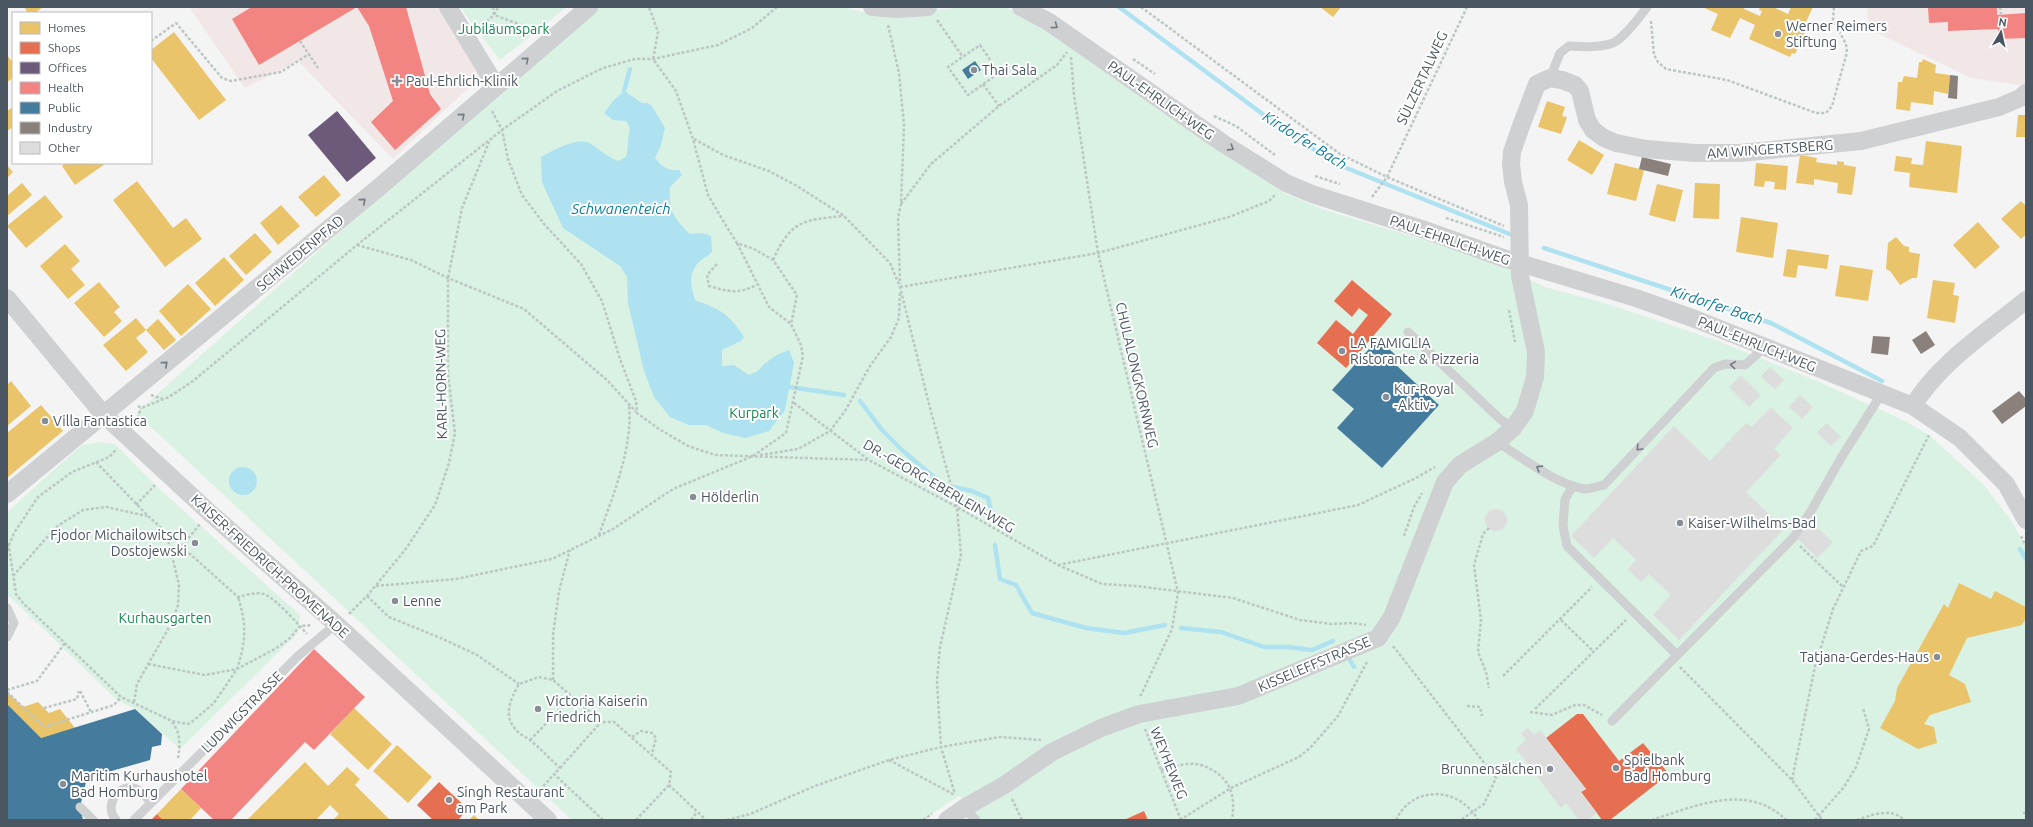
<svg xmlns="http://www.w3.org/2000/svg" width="2033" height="827" font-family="Ubuntu,sans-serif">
  <rect width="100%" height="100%" fill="#f4f4f4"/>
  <path fill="#f1e7e6" d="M189,7H441L484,73L393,159L298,61L245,88Z
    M1867,7H2026V86L1971,78L1869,29Z"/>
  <path fill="#d9f2e3" d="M460,7H567L500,60Z
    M598,7H844C895,25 947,2 999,7C1010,8 1020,14 1030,18L1284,193L1322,209L1487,259L1545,287L1611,305L1718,341L1817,381L1905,421L1929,435L1983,484L2013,523L2026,548V820H967L960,795L923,820H572L136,413L505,85Z
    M99,442L115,444L155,485L300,615L298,633L180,749L135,709L117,700L7,594V512L82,445Z"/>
  <path fill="#aee2f0" d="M624,91L642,103H647L652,106L665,128L661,145L655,158C662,167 668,171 679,170L682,175L670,187C668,211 674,218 690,234L702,233L711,236L712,252C708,256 703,258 699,262C688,273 690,287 696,301C720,308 731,316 744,337L741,341L722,350V366L734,365L749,375C760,371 759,368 767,362C774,356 781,353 789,350L794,363L785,410L769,431L745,438L723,433L706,425H689L670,417L654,397L644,371L628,303L627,277L620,266L563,228L542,182L541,157C554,150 577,136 591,144C601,150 607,157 618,161L626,157C629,147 627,140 630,128L626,121L613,120L604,113L613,101Z
    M229 481a14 14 0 1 1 28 0a14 14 0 1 1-28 0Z"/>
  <path fill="#e9c46a" d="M24,7H43L35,13H28Z
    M1320,7H1341L1333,17Z
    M1702,7H1745L1744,9L1760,16L1762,11L1759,10L1760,7H1773L1788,14L1791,7H1813L1806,22L1809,24L1795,54L1792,53L1790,57L1749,39L1755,25L1740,18L1730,38L1711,30L1718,14Z
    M174,32L226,100L199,120L151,58V50Z
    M7,55L13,63V78L7,82Z
    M1923,59L1936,65L1935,73L1950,75L1948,94L1934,91L1933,105L1911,102L1910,111L1896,109L1898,82H1902L1904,76L1917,78L1919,62H1922Z
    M1547,101L1565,107L1562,116L1567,117L1561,134L1538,127Z
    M13,107V127L7,131V111Z
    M2018,115H2026V137H2016Z
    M1579,140L1604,155L1592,175L1567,160Z
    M1926,141L1962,146L1957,193L1909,187L1910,173L1894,171L1896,156L1912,158L1911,164L1923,165Z
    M1800,155L1817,158L1816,162L1837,165V161L1844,162V165L1856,167L1852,195L1837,193L1838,183L1814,179V185L1796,183Z
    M66,163H104L105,164L75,185L62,166Z
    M1615,163L1644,170L1636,201L1607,194Z
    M1756,163L1788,166L1786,190L1774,189L1775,182L1765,181L1764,187L1754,186Z
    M7,165L13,172L7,178Z
    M324,175L341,195L316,217L298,197Z
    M137,181L173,228L186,218L202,239L165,267L113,200Z
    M22,183L32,195L7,216V196Z
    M1695,183L1720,184L1719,219L1693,218Z
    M1657,184L1683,190L1675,222L1649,215Z
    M45,195L63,217L26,248L7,226Z
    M2021,201L2026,206V234L2021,239L2001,219Z
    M281,205L300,226L278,245L260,223Z
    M1741,217L1778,223L1773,258L1736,252Z
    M1978,222L2000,247L1975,269L1953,245Z
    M255,233L272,252L246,275L229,256Z
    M1896,237L1904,246L1909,247V252L1920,254L1917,278H1912L1900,285L1890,271L1886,269L1888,243Z
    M65,244L80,261L71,269L85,285L68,299L40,266Z
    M1787,249L1829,255L1827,269L1798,265L1796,278L1783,276Z
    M224,257L244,280L215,306L195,283Z
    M1840,265L1873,270L1868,301L1835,296Z
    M1933,280L1955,283L1953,295L1959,296L1955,323L1927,318Z
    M99,282L120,307L114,312L122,321L104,337L74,303Z
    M188,284L211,309L181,336L159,311Z
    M136,318L146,330L136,338L148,352L126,371L103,345Z
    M158,319L176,340L164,350L146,330Z
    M11,381L31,406L7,426V385Z
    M41,405L63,431L7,478V433Z
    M1959,583L1991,599L1995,591L2026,607V618L2022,625L1967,638L1949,675L1965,684L1971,702L1930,715L1924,724L1934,727L1937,743L1918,749L1880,728L1895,701L1897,688L1944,604L1948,608Z
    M7,692L23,707L38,702L49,713L60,709L75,728L41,738L7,704Z
    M354,708L392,744L368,770L330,734Z
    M397,745L432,777L408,803L373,771Z
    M305,762L328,786L347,767L360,779L355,785L390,820H333L339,814L330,805L316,820H247Z
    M181,789L201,808L190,820H163L157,814Z
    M474,815L479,820H469Z"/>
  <path fill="#e76f51" d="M1352,280L1392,314L1346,368L1317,343L1336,320L1353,334L1368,315L1359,308L1352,317L1334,301Z
    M1577,714H1583L1619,761L1643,743L1669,774L1610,820H1602L1581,792L1586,789L1546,738Z
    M439,782L468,809L458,820H433L417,805Z
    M1144,811L1148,820H1124Z
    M157,814L163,820H151Z"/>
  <path fill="#6d597a" d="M337,111L376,158L347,182L308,135Z"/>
  <path fill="#f28482" d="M249,7H406L430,94L441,109L395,150L371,122L393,101L369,26L357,7L259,65L232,19L250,8Z
    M1928,7H1997V15L2026,13V38L1998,39V29L1948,31V22L1929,23Z
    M314,649L365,697L314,750L305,742L231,820H214L181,789Z"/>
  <path fill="#457b9d" d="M975,61L981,70L968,79L962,70Z
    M1378,339L1400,359L1395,364L1439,405L1382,468L1337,428L1354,409L1332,390Z
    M7,704L41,738L135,709L162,734L161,745L152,747L150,760L87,778L80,807L83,820H7Z"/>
  <path fill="#8a817c" d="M1950,75L1958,76L1957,99L1948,98Z
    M1642,157L1671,164L1668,176L1639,169Z
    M1926,331L1935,345L1921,354L1912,340Z
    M1873,336L1890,337L1888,355L1871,353Z
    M2019,391L2026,399V406L2002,424L1992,411Z"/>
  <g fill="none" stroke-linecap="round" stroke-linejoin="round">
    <path stroke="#aee2f0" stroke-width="4.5" d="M1119,7L1280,127L1334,163L1512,235
      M624,91L630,69
      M1544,248L1771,323L1882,381
      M790,387L844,395
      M860,401L882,430L902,450L935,478L939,484L972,491L988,498L994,523
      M995,545L1000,579L1016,585L1032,613L1086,628L1124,633L1165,625
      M2020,549L2026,559
      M1181,628L1221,632L1264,647H1288L1312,650L1333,641
      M1349,658L1354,667"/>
  </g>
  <path fill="#ddddde" d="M1770,367L1784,380L1775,390L1761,376Z
    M1741,375L1761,395L1749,407L1729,387Z
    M1800,395L1813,407L1802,419L1789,407Z
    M1771,407L1793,428L1774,449L1781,455L1746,492L1784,529L1679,640L1653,615L1671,595L1649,574L1641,582L1628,569L1636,560L1613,538L1594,558L1571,536L1674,426L1710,461L1746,423L1752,427Z
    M1827,423L1841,437L1831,446L1817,432Z
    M1485 520a11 11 0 1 1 22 0a11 11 0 1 1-22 0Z
    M1812,523L1833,542L1817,558L1797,538Z
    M1528,728L1534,735L1540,730L1586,789L1581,792L1597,813L1588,820H1579L1566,803L1561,808L1516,749L1526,740L1521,733Z"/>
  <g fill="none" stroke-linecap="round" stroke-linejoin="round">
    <path stroke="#bcc7c4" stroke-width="2.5" stroke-dasharray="3 2" stroke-linecap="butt" d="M493,7L494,15L519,24L534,34
      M1141,7L1340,154L1387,177L1504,226
      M2000,7L2001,14
      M937,20L963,57
      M1651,21L1654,55L1658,62L1666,69L1727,80L1816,113H1826L1832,106L1847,52L1846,44L1833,20L1834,7
      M888,25L899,73L904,125L901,204L898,218L900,284
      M479,28L494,15L498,7
      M151,41L176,23L222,78L231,81L281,72L309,54
      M300,41L318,68
      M980,45L999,73L968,95L948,67Z
      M1071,57L1074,95L1098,253L1178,592L1172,629L1140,697
      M1133,59L1155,74
      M983,84L999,106
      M492,111L502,130L508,159L522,195L544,224L581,264L602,301L620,359L636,401L637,413L659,429L688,446L715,455L867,460
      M1214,116L1236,126L1275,155
      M694,139L723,155L769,171L797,186L844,216L890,263L900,287L929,404L957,507L961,555L940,647L937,681L941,747L955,794
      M1315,176L1340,184
      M1372,197L1387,177L1396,158L1467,7
      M901,204L931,164L999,106L1057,65L1067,52
      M1446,218L1504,237
      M737,243L769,307L791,324
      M357,245L411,260L448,278L524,309L608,381L636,412
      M773,260C791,220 803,220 844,216
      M717,264L707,275L709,286C727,291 738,295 756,285
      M900,287L1098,253L1229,217L1269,201L1276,194
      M1509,310L1515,342
      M151,395L163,399
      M794,403L869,460L957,507L1058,565L1102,584L1136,586L1233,598L1300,620L1331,624L1353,623L1366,625
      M138,406L141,408L169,397L193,381L357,245L502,130L557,91L603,68L635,59H653L718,45L752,28L777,7
      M138,423L137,420L141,408
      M760,455L798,449L830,431L845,411L870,366L891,337L899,318L900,291
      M96,462L148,516L238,597C247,595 257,591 266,595C277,600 299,625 307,634
      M136,505L155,485
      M1489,528L1483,534L1474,565L1481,620L1478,652L1486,672L1489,688
      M599,535C613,495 633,448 629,405
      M1404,536L1414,507L1422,493
      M2021,536L2026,546
      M7,544L9,547L16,594L23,603L121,697L172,721L182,723L188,724L193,721L214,703L237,669L275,649L290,638L300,626L312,625
      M182,546L200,524
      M1800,546L1843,587
      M7,550L14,533L38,497L72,472L109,457L117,449
      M1058,565L1358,505L1416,478L1435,467
      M13,576L56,527L83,510L106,507L147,516
      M376,586L456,579L552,559L613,529L673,489L753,456L786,433L803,356L801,345L791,324L797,295L773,260L754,249L737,243L725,224L708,195L693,139L676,91L653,59L658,32L649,7
      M367,596L389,617L443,639L477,655L519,684
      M349,614L367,596L405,550L435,505L449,463L455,433L448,374V278L462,208L489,142
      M1561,620L1594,652
      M1393,646L1496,778L1484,804L1461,820
      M148,664L205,675L237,669C246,641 247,625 238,597
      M1680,667L1792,780L1822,820
      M1503,676L1592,587
      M553,680V635L559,591L570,550
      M7,690L37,681L65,643
      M80,691L91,712
      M7,692L44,727L114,705L121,697
      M134,702L137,684L172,622L178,605L179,585L167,535
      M1467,706L1480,707L1482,716
      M44,708L77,699L79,691
      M1535,709L1626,620
      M1530,712L1552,715L1575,705H1584L1602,715
      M172,722C181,733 180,745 178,759
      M1145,729L1181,820
      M632,737L641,731L652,733L656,738L652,754
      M530,740L572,697
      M889,760L955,795
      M560,768L601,722
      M1161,770C1171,767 1181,764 1191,764C1200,763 1207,767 1214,771C1233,783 1235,800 1232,820
      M1792,780L1815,666L1833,609L1861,551L1873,546L1929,435
      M540,790L554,774
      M1012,799L1022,820
      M2026,812L2024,813L2026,816
      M603,820L554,774L560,768C550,759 541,749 530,740C526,737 521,735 518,732C502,717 510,700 519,684L539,677L553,680L601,722H614L671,772L669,785L706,820
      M636,820L669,785
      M691,820L697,812
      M727,820L750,814L815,786L889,760L941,747L1000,737L1041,740
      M923,820L932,814
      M1180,820L1231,788L1299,757L1311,747L1338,716L1368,660
      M1396,820C1413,784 1460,787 1478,820
      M1652,820C1695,806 1748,782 1786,820
      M1815,820L1844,787L1856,767L1869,729L1863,708
      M1857,820C1871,815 1892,807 1904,820
      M1880,820H1892"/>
    <path stroke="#ced0d2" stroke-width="9" d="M1550,78L1560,53L1569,46C1582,47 1600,48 1613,43C1625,37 1639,18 1647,7
      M1408,332L1500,419L1513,428
      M1497,442C1521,457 1557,485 1585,489C1591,489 1598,486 1604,485L1714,368L1725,364L1745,365L1765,347
      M1573,486L1565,499L1563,526L1567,546L1677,655
      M7,608L14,623L7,637
      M1612,721L1793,538L1811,511L1841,458L1882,393
      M151,803L298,656L336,624
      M80,807L93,820
      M964,808L976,820
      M116,820C102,804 121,779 140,791C145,794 148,800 151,803L134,820"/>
    <path stroke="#ced0d2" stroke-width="18" d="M448,7L496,86
      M872,7L897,9L928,7
      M1021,7L1049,22L1224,144L1286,183L1312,194L1422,229L1506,259L1636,298L1695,319L1913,406L1960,438L2006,484L2026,520
      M7,298L103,414L210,513L336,624L548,820
      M1913,406C1939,363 1987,332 2026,300
      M7,494L377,189L589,7
      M947,820L964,808L1006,784L1052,752L1101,728L1139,714L1238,696L1378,638L1392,617L1445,482L1460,465L1497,442L1513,428L1525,411L1535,377L1536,352L1520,276L1519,205L1513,182L1511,164L1512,152L1521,126L1537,84L1550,78L1562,80L1575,85L1580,91L1587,120L1593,130L1604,138L1616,143L1646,149L1695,153H1740L1861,141L1999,107L2020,98L2026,93"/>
  </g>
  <defs><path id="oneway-chevron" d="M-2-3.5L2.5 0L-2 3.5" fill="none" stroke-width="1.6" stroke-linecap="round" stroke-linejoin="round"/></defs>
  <g stroke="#727b83">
    <use href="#oneway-chevron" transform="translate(1055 26) rotate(36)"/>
    <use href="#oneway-chevron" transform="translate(526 60) rotate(-41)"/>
    <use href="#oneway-chevron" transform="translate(462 116) rotate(-41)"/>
    <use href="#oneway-chevron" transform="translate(1231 148) rotate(32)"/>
    <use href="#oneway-chevron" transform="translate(363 201) rotate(-40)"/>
    <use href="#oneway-chevron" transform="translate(165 364) rotate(-40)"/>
    <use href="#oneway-chevron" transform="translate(1733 365) rotate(-175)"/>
    <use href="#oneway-chevron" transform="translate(1639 448) rotate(134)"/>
    <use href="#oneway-chevron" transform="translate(1539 468) rotate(-148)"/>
  </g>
  <g fill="#868d94" stroke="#fff" stroke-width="1.5">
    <circle cx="1778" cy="34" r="4"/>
    <circle cx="974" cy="70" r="4"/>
    <path d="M395 75h4v4h4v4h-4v4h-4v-4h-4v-4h4z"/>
    <circle cx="1342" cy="351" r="4"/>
    <circle cx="1386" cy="397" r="4"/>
    <circle cx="45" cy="421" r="4"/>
    <circle cx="693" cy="497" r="4"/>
    <circle cx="1680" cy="523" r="4"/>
    <circle cx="195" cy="543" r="4"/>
    <circle cx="395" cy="601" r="4"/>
    <circle cx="1937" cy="657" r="4"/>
    <circle cx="538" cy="709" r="4"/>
    <circle cx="1616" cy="768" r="4"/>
    <circle cx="1550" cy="769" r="4"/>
    <circle cx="63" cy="784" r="4"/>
    <circle cx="449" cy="800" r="4"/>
  </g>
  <g text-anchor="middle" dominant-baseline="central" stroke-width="4" stroke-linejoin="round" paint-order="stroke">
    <g font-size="14" fill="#4a5661" stroke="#fff" text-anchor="start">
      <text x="1786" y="26">Werner Reimers<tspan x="1786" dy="16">Stiftung</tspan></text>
      <text x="982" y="70">Thai Sala</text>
      <text x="406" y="81">Paul-Ehrlich-Klinik</text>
      <text x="1350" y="343">LA FAMIGLIA<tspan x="1350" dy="16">Ristorante &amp; Pizzeria</tspan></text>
      <text x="1394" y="389">Kur-Royal<tspan x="1394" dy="16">-Aktiv-</tspan></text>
      <text x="53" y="421">Villa Fantastica</text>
      <text x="701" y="497">Hölderlin</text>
      <text x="1688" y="523">Kaiser-Wilhelms-Bad</text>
      <text x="187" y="535" text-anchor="end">Fjodor Michailowitsch<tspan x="187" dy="16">Dostojewski</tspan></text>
      <text x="403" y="601">Lenne</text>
      <text x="1929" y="657" text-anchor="end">Tatjana-Gerdes-Haus</text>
      <text x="546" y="701">Victoria Kaiserin<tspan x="546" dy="16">Friedrich</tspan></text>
      <text x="1624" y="760">Spielbank<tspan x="1624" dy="16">Bad Homburg</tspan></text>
      <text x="1542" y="769" text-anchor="end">Brunnensälchen</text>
      <text x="71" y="776">Maritim Kurhaushotel<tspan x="71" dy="16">Bad Homburg</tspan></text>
      <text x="457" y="792">Singh Restaurant<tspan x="457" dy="16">am Park</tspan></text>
    </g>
    <g font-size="14" fill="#17864f" stroke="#fff">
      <text x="504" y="29">Jubiläumspark</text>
      <text x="754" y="413">Kurpark</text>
      <text x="165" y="618">Kurhausgarten</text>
    </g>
    <g font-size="14" fill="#4a5661" stroke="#fff">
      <text transform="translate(1422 78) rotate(-65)">SÜLZERTALWEG</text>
      <text transform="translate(1161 100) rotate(35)">PAUL-EHRLICH-WEG</text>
      <text transform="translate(1770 149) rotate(-4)">AM WINGERTSBERG</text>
      <text transform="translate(1450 240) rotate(19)">PAUL-EHRLICH-WEG</text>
      <text transform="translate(300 253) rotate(-40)">SCHWEDENPFAD</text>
      <text transform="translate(1757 344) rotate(22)">PAUL-EHRLICH-WEG</text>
      <text transform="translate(1137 375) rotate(77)">CHULALONGKORNWEG</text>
      <text transform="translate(441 384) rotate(-91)">KARL-HORN-WEG</text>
      <text transform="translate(939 486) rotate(30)">DR.-GEORG-EBERLEIN-WEG</text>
      <text transform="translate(270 566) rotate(42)">KAISER-FRIEDRICH-PROMENADE</text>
      <text transform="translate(1314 664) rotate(-23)">KISSELEFFSTRASSE</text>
      <text transform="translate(242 712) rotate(-45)">LUDWIGSTRASSE</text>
      <text transform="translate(1169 763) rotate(68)">WEYHEWEG</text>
    </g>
    <g font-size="15" font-style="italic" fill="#0c7c9b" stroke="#fff">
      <text transform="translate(1305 140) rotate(32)">Kirdorfer Bach</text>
      <text x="621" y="208">Schwanenteich</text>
      <text transform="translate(1717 305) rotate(18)">Kirdorfer Bach</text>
    </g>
  </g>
  <rect width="2033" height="827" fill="none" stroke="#4a5661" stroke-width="16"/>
  <rect x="12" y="12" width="140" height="152" fill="#ffffff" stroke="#b7bbc0"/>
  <rect x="20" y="22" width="20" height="12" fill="#e9c46a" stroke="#b7bbc0"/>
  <text x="48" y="32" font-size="12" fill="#4a5661">Homes</text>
  <rect x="20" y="42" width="20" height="12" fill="#e76f51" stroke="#b7bbc0"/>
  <text x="48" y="52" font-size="12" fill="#4a5661">Shops</text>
  <rect x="20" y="62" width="20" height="12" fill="#6d597a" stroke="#b7bbc0"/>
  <text x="48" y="72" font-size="12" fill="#4a5661">Offices</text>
  <rect x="20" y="82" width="20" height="12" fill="#f28482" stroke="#b7bbc0"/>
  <text x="48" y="92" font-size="12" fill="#4a5661">Health</text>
  <rect x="20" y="102" width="20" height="12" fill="#457b9d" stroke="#b7bbc0"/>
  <text x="48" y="112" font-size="12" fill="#4a5661">Public</text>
  <rect x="20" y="122" width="20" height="12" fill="#8a817c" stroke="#b7bbc0"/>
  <text x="48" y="132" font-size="12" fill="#4a5661">Industry</text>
  <rect x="20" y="142" width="20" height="12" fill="#ddddde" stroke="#b7bbc0"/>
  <text x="48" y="152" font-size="12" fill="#4a5661">Other</text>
  <g transform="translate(2001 32) rotate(9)" stroke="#ffffff" stroke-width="3" paint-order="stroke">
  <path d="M0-3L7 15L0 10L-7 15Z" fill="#4a5661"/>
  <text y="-6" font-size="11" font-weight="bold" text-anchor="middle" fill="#4a5661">N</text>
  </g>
</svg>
